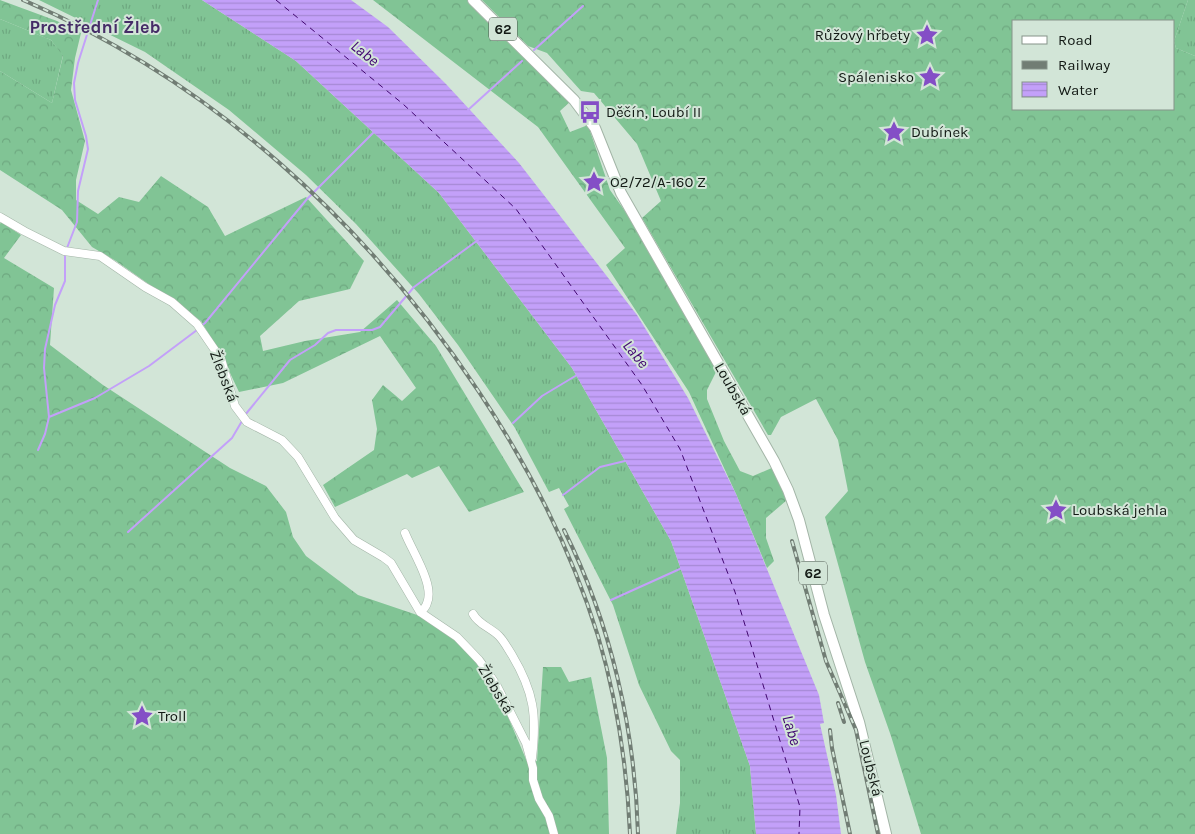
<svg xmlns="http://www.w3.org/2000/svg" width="1195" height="834" font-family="Karla,sans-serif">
  <defs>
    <pattern id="grass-tufts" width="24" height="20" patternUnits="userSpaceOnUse" patternTransform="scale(1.25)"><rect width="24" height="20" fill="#81c495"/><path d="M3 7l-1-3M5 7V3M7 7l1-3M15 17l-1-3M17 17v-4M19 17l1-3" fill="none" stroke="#6ea880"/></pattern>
    <pattern id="forest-crowns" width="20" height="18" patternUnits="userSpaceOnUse" patternTransform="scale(1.25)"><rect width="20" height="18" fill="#81c495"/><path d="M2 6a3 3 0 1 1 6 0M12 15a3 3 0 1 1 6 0" fill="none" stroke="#6ea880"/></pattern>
    <pattern id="water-rules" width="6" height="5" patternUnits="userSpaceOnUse" patternTransform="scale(1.25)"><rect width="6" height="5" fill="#c3a0f9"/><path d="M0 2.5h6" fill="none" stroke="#a689d5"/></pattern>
  </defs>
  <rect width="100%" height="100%" fill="#d2e5d7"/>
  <path fill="url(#grass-tufts)" d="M39,0H202L296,61L439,193L572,368L671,541L750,766L756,834H676L680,803V760L671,751L639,685L613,605L564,509L569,506L559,488L549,492L515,428L458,345L419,294L356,224L306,175L229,110L145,52Z
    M1188,0H1195V56L1176,48L1174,41Z
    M0,19L51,40L63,55L52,103L0,71Z"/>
  <path fill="url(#forest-crowns)" d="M0,0L57,21L81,33L75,58L71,90L85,141L76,180V200L98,214L119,197L139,202L161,176L208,207L225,236L306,197L364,261L350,289L299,301L260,336L263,351L305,341L360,332L397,300L436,346L524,492L469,512L439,466L412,478L407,474L335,507L323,485L374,450L377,429L372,400L383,385L402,401L416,388L380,336L283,383L239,392L222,356L201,321L116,261L92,247L62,210L0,170V71L52,103L63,56L51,40L0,19Z
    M373,0H469L572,100L560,111L570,132L588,125L610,190L632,221L718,368L707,390V399L724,441L740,471L753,476L774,467L787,500L766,518V538L774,561L767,568L736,494L689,392L606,265L625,248L538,127Z
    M482,0H1188L1174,41V21H1014V109H1174V41L1176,48L1195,56V834H921L891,736L865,662L825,517L848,491L838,440L816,399L781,417L771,435H768L642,218L661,201L637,144L594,93L581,91L547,53L528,46Z
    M1,222L21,235L4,258L54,288L50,345L103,385L230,468L266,486L286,512L293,537L306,556L358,595L429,619L457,637L495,686L528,764L537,761L543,667H561L569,682L591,677L607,758L609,834H0V224Z"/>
  <path fill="url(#water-rules)" d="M202,0H351L388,27L446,84L519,163L637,315L688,398L736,494L819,695L824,723L820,724L836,795L841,834H756L750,766L671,541L572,368L439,193L296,61Z"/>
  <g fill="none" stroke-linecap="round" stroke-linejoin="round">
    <path stroke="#c3a0f9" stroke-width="2" d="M534,50L583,6
      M468,110L522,61
      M67,248L77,222L78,191L88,149L86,136L75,100L74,83L78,63L98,0
      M200,327L205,323L307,199L375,131
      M245,415L290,360L315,345L328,333L336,330H372L380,327L414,287L478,240
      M49,417L95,398L149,366L197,330
      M513,423L542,396L577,375
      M38,450L45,434L49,417L44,368L45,349L55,305L65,281V253
      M563,495L600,467L625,461
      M128,532L232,438L242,421
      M611,600L682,568"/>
    <path stroke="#410671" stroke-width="1" stroke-dasharray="6 5" stroke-linecap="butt" d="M276,0L403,104L516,209L642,385L680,449L735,592L800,807L799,834"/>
    <defs>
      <path id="minor" d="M0,217L24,231L64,251L100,256L145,287L172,302L197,324L221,359L235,406L247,422L282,440L298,457L335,518L354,540L383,557L391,563L420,612L457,637L479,660L487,671L497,686L526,743L533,768V780L539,799L549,816L554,834
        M405,533C412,551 435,585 427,603C426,607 423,610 420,612
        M473,614C479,625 490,627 499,636C504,641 508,649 512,655C534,692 537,715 532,758"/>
      <path id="major" d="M473,0L574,100L595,128L621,193L774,461L788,490L799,520L824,615L859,722L886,834"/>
    </defs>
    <use href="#minor" stroke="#a3b5a7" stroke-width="9"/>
    <use href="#major" stroke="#a3b5a7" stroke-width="12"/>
    <use href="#minor" stroke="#fff" stroke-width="8"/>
    <use href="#major" stroke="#fff" stroke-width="10"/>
    <defs>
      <path id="rail" d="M23,0C211,81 366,222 479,392C529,467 571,549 598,636C617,700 627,767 630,834
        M564,530C611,624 635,729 638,834
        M792,541L826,661L856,730L878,834
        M838,703L844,722
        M830,730L832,748L850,834"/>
    </defs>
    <use href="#rail" stroke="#717d74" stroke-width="4"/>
    <use href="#rail" stroke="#d2e5d7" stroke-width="2" stroke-dasharray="5.5" stroke-linecap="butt"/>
  </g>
  <defs>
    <symbol id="sight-bare" viewBox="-9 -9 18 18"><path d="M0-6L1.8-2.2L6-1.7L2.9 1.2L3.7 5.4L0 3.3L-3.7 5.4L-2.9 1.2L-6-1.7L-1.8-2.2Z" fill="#844ec6" stroke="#d2e5d7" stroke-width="2.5" paint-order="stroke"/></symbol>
    <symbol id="bus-bare" viewBox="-9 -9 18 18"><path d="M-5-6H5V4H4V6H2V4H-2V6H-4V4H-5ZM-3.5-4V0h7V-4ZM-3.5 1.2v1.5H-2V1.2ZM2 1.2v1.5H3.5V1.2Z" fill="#844ec6" stroke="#d2e5d7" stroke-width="2.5" paint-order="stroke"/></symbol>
  </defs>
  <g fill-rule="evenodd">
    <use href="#sight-bare" x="911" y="19" width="32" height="32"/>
    <use href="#sight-bare" x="914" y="61" width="32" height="32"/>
    <use href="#bus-bare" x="574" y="96" width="32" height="32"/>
    <use href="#sight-bare" x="878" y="116" width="32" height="32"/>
    <use href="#sight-bare" x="578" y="166" width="32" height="32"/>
    <use href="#sight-bare" x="1040" y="494" width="32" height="32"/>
    <use href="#sight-bare" x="126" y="700" width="32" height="32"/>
  </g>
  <g text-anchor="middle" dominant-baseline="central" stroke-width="4" stroke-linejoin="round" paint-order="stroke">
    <g fill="#d2e5d7" stroke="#4c564e" stroke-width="1">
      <rect x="489" y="17.5" width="28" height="23" rx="4"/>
      <rect x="799" y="561.5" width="28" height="23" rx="4"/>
    </g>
    <g font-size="14" font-weight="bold" fill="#121914">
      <text x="503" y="29">62</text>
      <text x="813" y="573">62</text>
    </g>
    <g font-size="15" fill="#121914" stroke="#d2e5d7" text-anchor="start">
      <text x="910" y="35" text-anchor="end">Růžový hřbety</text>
      <text x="914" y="77" text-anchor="end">Spálenisko</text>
      <text x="606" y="112">Děčín, Loubí II</text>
      <text x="911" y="132">Dubínek</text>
      <text x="610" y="182">O2/72/A-160 Z</text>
      <text x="1072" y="510">Loubská jehla</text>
      <text x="158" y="716">Troll</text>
    </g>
    <g font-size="15" fill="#121914" stroke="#d2e5d7">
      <text transform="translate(224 376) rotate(69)">Žlebská</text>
      <text transform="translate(733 389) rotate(60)">Loubská</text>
      <text transform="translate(496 689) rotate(59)">Žlebská</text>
      <text transform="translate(871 768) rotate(76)">Loubská</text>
    </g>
    <g font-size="16" font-style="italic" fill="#410671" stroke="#d2e5d7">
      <text transform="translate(365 53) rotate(39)">Labe</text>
      <text transform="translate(636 354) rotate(51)">Labe</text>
      <text transform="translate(792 730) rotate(73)">Labe</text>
    </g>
    <g font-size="18" font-weight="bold" fill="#452c67" stroke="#d2e5d7">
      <text x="95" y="27">Prostřední Žleb</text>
    </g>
  </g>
  <rect x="1012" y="20" width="162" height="90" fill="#d2e5d7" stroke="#859389"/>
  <rect x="1022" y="36" width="25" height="8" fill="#ffffff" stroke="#859389"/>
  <text x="1058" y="45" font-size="15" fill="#121914">Road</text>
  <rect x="1022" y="61" width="25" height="8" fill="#717d74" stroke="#859389"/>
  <text x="1058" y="70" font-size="15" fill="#121914">Railway</text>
  <rect x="1022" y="82" width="25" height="15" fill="url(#water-rules)" stroke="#859389"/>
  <text x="1058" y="95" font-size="15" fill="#121914">Water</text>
</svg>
